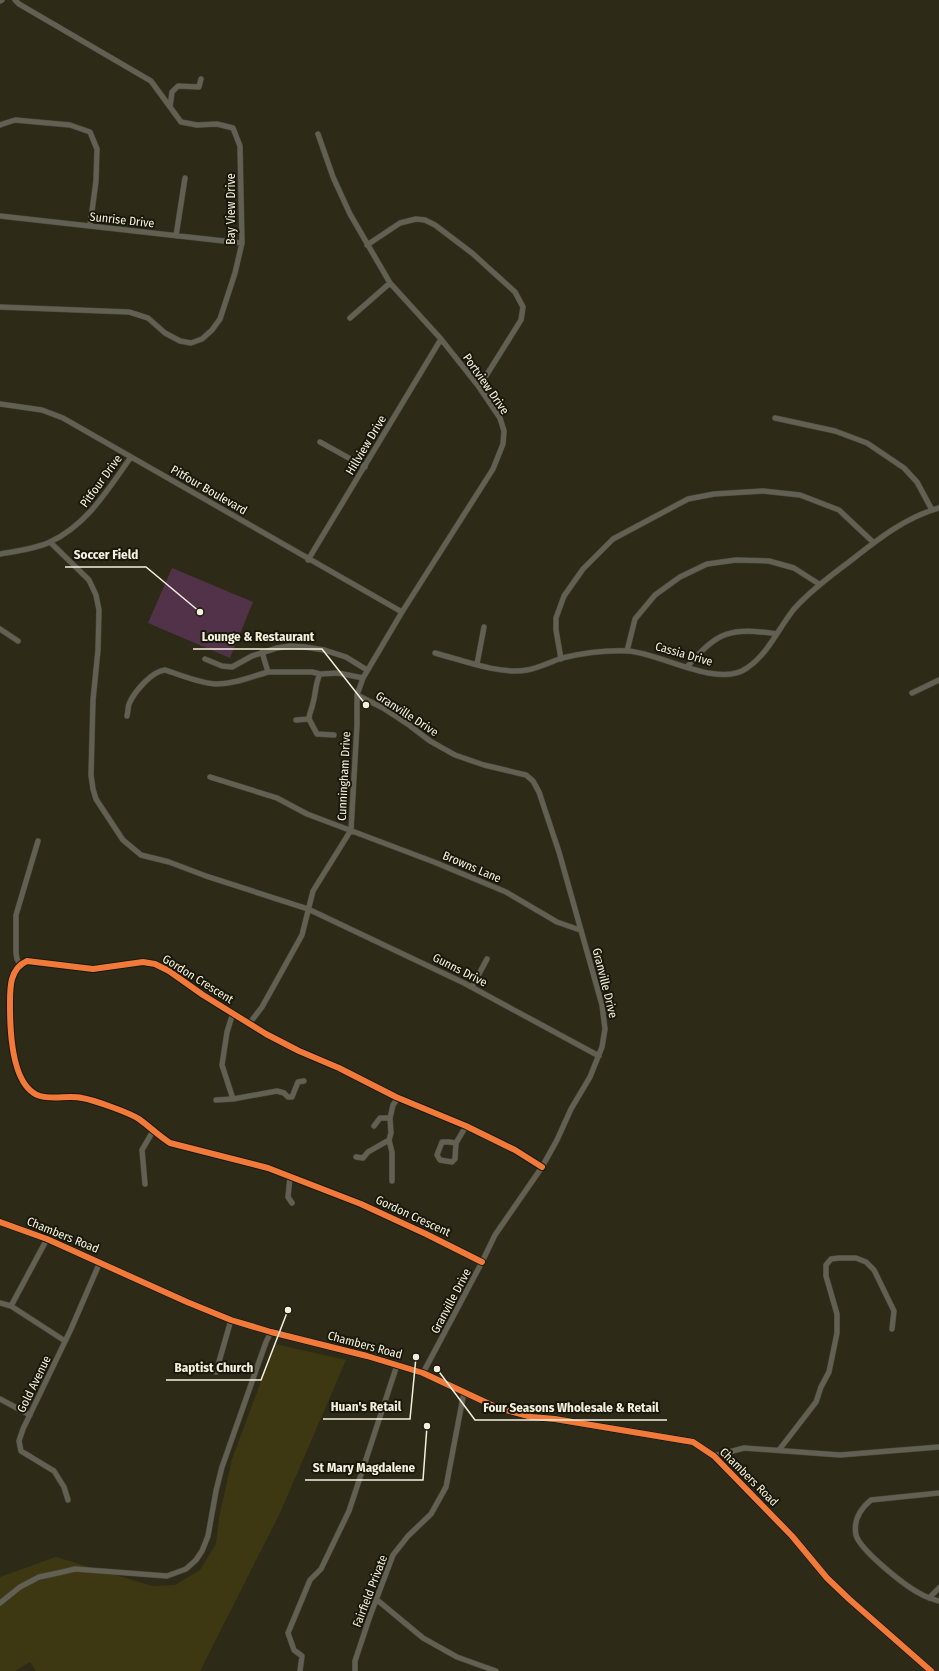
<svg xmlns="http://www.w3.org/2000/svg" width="939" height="1671" font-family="'Fira Sans Condensed',sans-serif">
  <rect width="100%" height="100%" fill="#2d2b18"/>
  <path fill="#3d3812" d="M275,1344L346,1360L280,1513L200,1671H36L30,1662L15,1671H0V1577L56,1557L152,1586L175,1585L200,1570L216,1544L219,1518L232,1459Z"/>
  <path fill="#513248" d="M172,568L253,602L230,658L148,623Z"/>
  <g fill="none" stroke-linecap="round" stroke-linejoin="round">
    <defs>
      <path id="street" d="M0,1L2,0
        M170,107L172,92L178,86L199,87L201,79
        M0,125L15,120L70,125L90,132L97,149L96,181L90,226
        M0,216L242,243
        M176,236L185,178
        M367,245L400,223L416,219L425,220L435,225L472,253L515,292L523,307L521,320L479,387
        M0,307L129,312L148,318L165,333L180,341L191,343L202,339L212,330L220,319L235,273L242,243L240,146L233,128L217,124L197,125L181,122L151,81L19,4L15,0
        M350,318L390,283
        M0,404L42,410L63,418L402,612
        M775,418L835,431L867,443L904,468L917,482L932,510
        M320,442L365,467
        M50,542L89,580L96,595L99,610L98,650L93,700L91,775L93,789L96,799L123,840L141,855L169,862L206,876L308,909L464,983L599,1056
        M0,554C17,551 35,549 50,542C88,524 108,489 131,457
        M308,560L441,339
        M0,629L18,641
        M627,651L635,619L655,595L680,577L707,564L736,560L769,561L794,568L819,584
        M435,653C462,660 500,675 527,670C539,668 550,662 562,658C583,653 606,650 628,651C661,653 718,689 747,668C768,654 778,629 794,609C810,591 830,576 849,562C877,540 904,518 939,508
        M205,659L222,666L232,667L252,656L277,648L290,646L305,647L324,650L346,657L367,670
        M561,659L556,630V618L564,596L583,569L613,539L688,499L714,494L763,491L800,495L839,510L874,543
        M477,664L484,627
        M687,667C718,631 730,627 777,634
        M268,672H312L320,674L338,673L363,678
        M912,693L939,680
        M357,695L383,708L409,725L430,741L455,755L484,765L526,775L533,781L539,792L559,852L602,1005L605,1029L602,1047L590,1077L571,1109L557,1140L542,1167L495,1235L482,1262L423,1373
        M127,716C128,712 128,707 129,704C134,692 152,671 165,670C181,675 199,683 216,684C234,684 251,677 268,672L262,652
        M309,719L317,734L334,735
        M296,720L309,719C309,713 312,709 313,703C316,693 315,684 320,674
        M210,777L277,798L307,814L434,862L506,892L557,922L580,930
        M20,965L17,959L16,953V915L38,841
        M472,987L487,959
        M233,1013L227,1032L222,1065L233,1099L277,1091L284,1093L288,1097H292L298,1082L304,1081
        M249,1024L262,1007L302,935L313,891L351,830L357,725V695L363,678L402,612L493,469L503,444L504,431L500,418L479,387L441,339L390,283L350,214L333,177L318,134
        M216,1100L233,1099
        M374,1126L380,1118H390L393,1105L398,1098
        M389,1140L392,1152V1181
        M456,1143L455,1159L452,1162L440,1160L437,1155L442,1142H449L456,1143L466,1126
        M356,1157L363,1158L368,1152L389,1140L391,1133L390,1118
        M290,1177L288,1197L292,1203
        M145,1184L142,1150L153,1131
        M482,1262L426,1234L361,1204L268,1168L170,1143C159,1136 150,1127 139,1119C130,1113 94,1100 82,1098C69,1095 53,1100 40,1096C11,1087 10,1030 10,1006C10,989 9,969 27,961L93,969L143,962L155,964L169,971L203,995L266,1034L299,1051L339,1068L396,1097L466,1126L515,1150L542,1167
        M0,1303L11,1306L65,1341
        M11,1306L47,1239
        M204,1367L216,1372L231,1320
        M0,1399L30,1415
        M779,1450L816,1402L821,1387L829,1372L837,1333V1314L826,1276V1265L831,1259L839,1258H856L866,1262L874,1270L894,1311L892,1329
        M714,1456L744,1448L840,1455L939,1447
        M939,1493L871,1500C860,1509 853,1520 856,1535C860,1550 904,1585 919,1593C925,1597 932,1599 939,1601
        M68,1500L64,1487L54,1471L21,1451L19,1441L23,1429L71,1329L100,1262
        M929,1598L939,1588
        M376,1599L423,1638L457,1657L496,1671
        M0,1603L20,1587L39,1577L58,1573L75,1569L167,1576L186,1569L196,1560L202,1551L208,1536L216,1491L222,1467L266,1342L271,1332
        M300,1671L302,1656L294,1650L288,1633L310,1580L321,1569L349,1511L397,1365
        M355,1671V1661L370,1616L393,1555L408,1536L431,1514L446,1487L464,1392"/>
      <path id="secondary" d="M0,1222L47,1239L187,1302L231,1320L271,1332L367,1356L423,1373L498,1408L532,1417L555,1419L693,1442L714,1456L792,1536L827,1578L849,1599L931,1671"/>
    </defs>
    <use href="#street" stroke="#494739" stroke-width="6"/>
    <use href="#secondary" stroke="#494739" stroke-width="8"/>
    <use href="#street" stroke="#626052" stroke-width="5"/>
    <use href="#secondary" stroke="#626052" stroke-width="7"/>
    <defs>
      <path id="cycleway" d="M0,1222L47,1239L187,1302L231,1320L271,1332L367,1356L423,1373L498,1408L532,1417L555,1419L693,1442L714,1456L792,1536L827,1578L849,1599L931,1671
        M482,1262L426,1234L361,1204L268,1168L170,1143C159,1136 150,1127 139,1119C130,1113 94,1100 82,1098C69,1095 53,1100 40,1096C11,1087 10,1030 10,1006C10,989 9,969 27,961L93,969L143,962L155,964L169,971L203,995L266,1034L299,1051L339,1068L396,1097L466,1126L515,1150L542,1167"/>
    </defs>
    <use href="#cycleway" stroke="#1a180b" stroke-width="8"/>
    <use href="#cycleway" stroke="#f17a3a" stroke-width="6"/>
  </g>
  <g text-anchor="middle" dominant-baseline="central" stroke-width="4" stroke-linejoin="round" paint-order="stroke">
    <g font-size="12" fill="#f3f1de" stroke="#1a180b">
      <text transform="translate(231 209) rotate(-90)">Bay View Drive</text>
      <text transform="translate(122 220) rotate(6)">Sunrise Drive</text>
      <text transform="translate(486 384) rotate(55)">Portview Drive</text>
      <text transform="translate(366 445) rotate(-59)">Hillview Drive</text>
      <text transform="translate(101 481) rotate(-54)">Pitfour Drive</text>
      <text transform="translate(209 490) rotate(30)">Pitfour Boulevard</text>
      <text transform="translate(684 654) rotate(16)">Cassia Drive</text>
      <text transform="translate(407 714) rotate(33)">Granville Drive</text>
      <text transform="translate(344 776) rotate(-87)">Cunningham Drive</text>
      <text transform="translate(472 867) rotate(23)">Browns Lane</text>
      <text transform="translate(460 970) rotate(27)">Gunns Drive</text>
      <text transform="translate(198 979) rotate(32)">Gordon Crescent</text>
      <text transform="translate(605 983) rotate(76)">Granville Drive</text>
      <text transform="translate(413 1216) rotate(25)">Gordon Crescent</text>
      <text transform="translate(63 1235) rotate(22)">Chambers Road</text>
      <text transform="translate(451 1301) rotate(-62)">Granville Drive</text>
      <text transform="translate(365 1345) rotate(15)">Chambers Road</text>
      <text transform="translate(34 1384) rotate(-64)">Gold Avenue</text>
      <text transform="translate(749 1477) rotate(45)">Chambers Road</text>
      <text transform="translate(370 1591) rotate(-69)">Fairfield Private</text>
    </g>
  </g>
  <path fill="none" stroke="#f3f1de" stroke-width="1.5" d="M200 612L146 567H65M366 705L322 649H193M288 1310L261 1380H166M416 1357L410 1419H323M437 1369L475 1420H667M427 1426L423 1480H305"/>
  <g fill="#f3f1de" stroke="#1a180b" stroke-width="1.5">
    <circle cx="200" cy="612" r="4"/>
    <circle cx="366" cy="705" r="4"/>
    <circle cx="288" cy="1310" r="4"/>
    <circle cx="416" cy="1357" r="4"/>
    <circle cx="437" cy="1369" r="4"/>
    <circle cx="427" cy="1426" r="4"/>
  </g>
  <g font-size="13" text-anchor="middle" font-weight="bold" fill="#f3f1de" stroke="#1a180b" stroke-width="4" stroke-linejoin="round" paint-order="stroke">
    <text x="106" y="559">Soccer Field</text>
    <text x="258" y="641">Lounge &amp; Restaurant</text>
    <text x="214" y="1372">Baptist Church</text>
    <text x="366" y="1411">Huan's Retail</text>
    <text x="571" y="1412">Four Seasons Wholesale &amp; Retail</text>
    <text x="364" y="1472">St Mary Magdalene</text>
  </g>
</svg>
